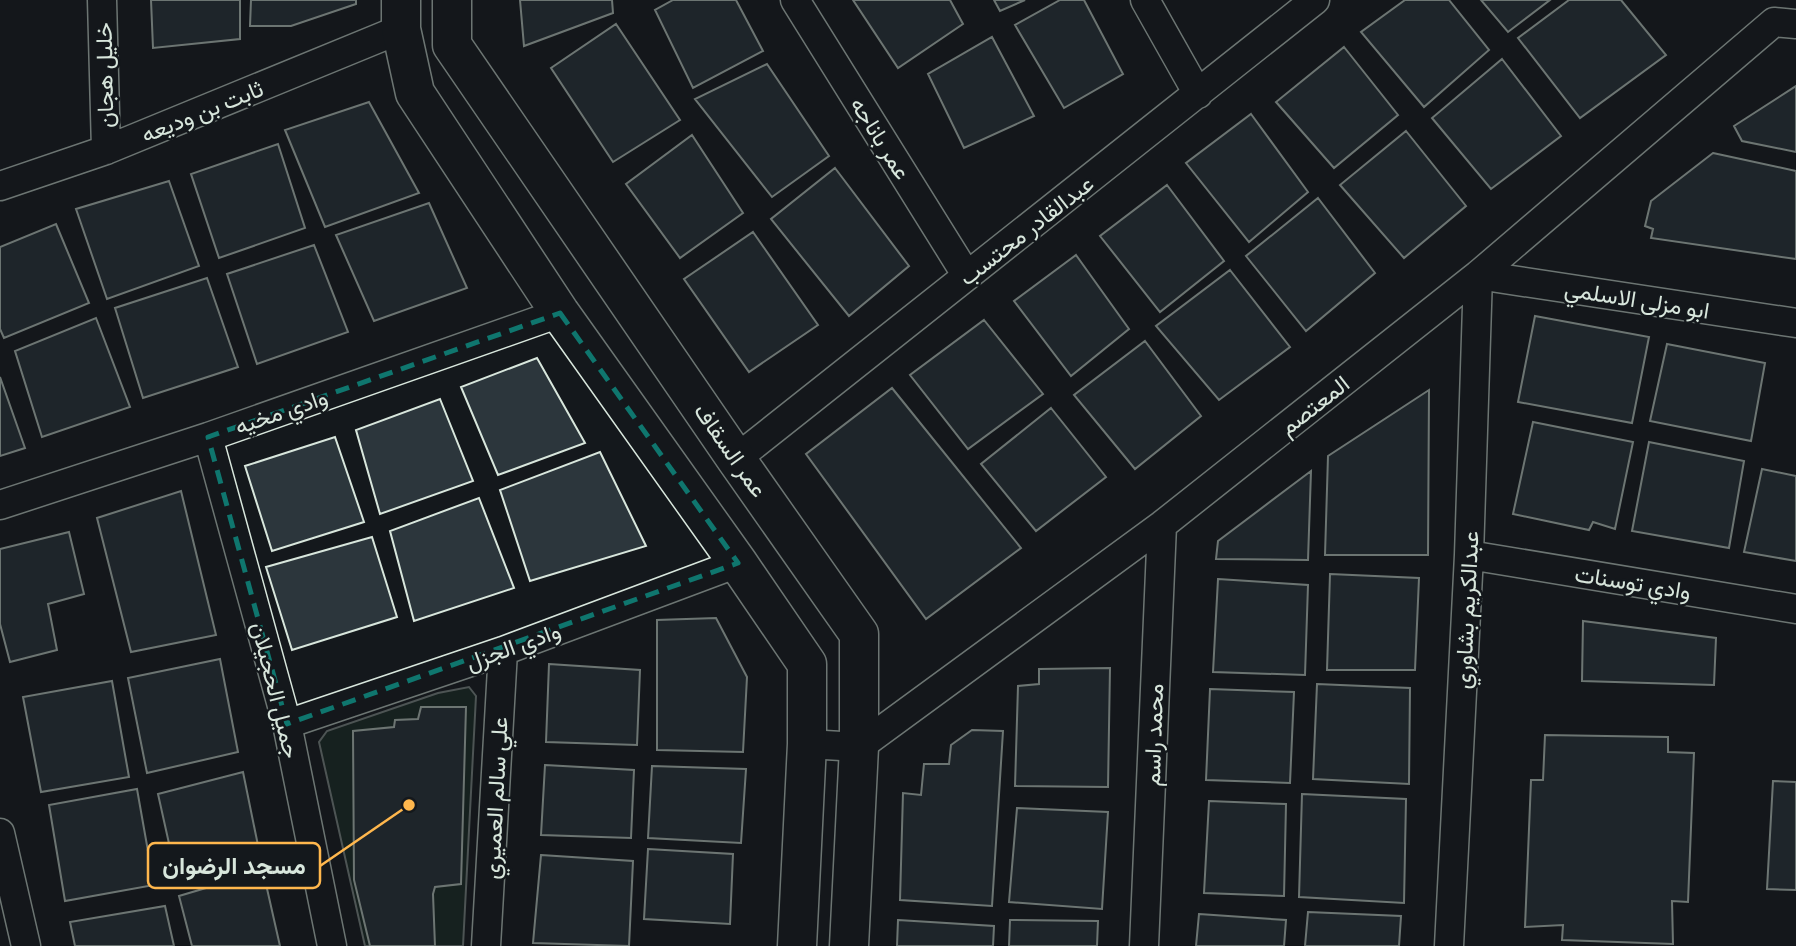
<svg xmlns="http://www.w3.org/2000/svg" width="1796" height="946" font-family="Ubuntu,Vazirmatn,sans-serif">
  <rect width="100%" height="100%" fill="#14181c"/>
  <path fill="#1a2d24" stroke="#939e99" stroke-width="2" d="M469,687L476,696L463,946H365L319,742L327,731L438,693Z"/>
  <path fill="#2c363c" stroke="#d8e6dc" stroke-width="2" d="M151,0H240V39L153,48Z
    M251,0H356V4L291,26H250Z
    M520,0H612L613,13L524,46Z
    M673,0H736L763,51L693,88L655,10Z
    M853,0H950L963,24L898,68Z
    M994,0H1025L1000,11Z
    M1060,0H1084L1123,74L1064,108L1015,25Z
    M1405,0H1449L1489,50L1424,107L1361,32Z
    M1481,0H1550L1508,32Z
    M1569,0H1621L1666,55L1580,118L1518,38Z
    M616,24L680,120L613,162L551,68Z
    M992,37L1034,116L964,148L928,74Z
    M1344,47L1398,115L1334,168L1276,102Z
    M1502,59L1561,136L1491,189L1432,118Z
    M767,64L829,156L772,197L695,99Z
    M1796,86V152L1742,141L1734,126Z
    M369,102L419,193L325,227L285,130Z
    M1251,114L1308,192L1249,242L1186,163Z
    M1406,131L1466,206L1404,258L1340,185Z
    M692,135L743,213L680,258L626,184Z
    M278,144L305,228L219,258L191,174Z
    M1713,153L1796,171V259L1651,238L1653,229L1645,226L1651,201Z
    M835,168L909,266L849,316L771,219Z
    M169,181L199,266L107,299L76,209Z
    M1167,185L1224,261L1160,312L1100,236Z
    M1318,198L1375,273L1306,331L1246,256Z
    M429,203L467,288L374,321L336,235Z
    M56,224L89,303L4,338L0,329V247Z
    M753,232L818,325L749,372L684,279Z
    M314,245L348,332L257,364L227,274Z
    M1076,255L1129,329L1071,376L1014,301Z
    M1230,270L1290,347L1219,400L1156,326Z
    M207,278L238,367L143,398L115,308Z
    M1535,316L1649,337L1632,423L1518,402Z
    M96,318L130,407L42,437L15,351Z
    M984,320L1043,394L968,449L910,375Z
    M1145,341L1201,416L1135,469L1074,395Z
    M1667,344L1765,363L1751,441L1650,421Z
    M537,358L585,443L498,475L461,387Z
    M0,377L25,448L0,456Z
    M892,388L1021,548L926,619L806,454Z
    M1429,390L1428,555H1325L1328,456Z
    M440,399L473,481L380,514L356,430Z
    M1051,408L1106,477L1036,531L981,464Z
    M1533,422L1633,442L1615,529L1593,522L1589,530L1513,514Z
    M335,437L364,522L272,551L245,466Z
    M1649,442L1744,461L1729,548L1632,531Z
    M600,452L646,546L530,581L500,490Z
    M1762,469L1796,476V561L1744,552Z
    M1311,471L1308,560L1216,559L1218,541Z
    M181,491L216,635L131,652L97,518Z
    M479,498L514,588L414,621L390,531Z
    M69,532L84,594L48,604L57,650L10,662L0,624V549Z
    M372,537L397,617L292,650L266,567Z
    M1330,574L1419,578L1415,670H1327Z
    M1218,579L1308,585L1305,675L1213,672Z
    M716,618L747,677L743,752L657,750V620Z
    M1583,621L1716,638L1714,685L1582,681Z
    M220,659L238,752L147,773L128,678Z
    M549,664L640,670L637,745L546,742Z
    M1110,668L1108,787L1015,786L1018,686L1039,684V669Z
    M112,681L129,777L41,792L23,697Z
    M1317,684L1410,688L1409,784L1313,779Z
    M1210,689L1294,692L1290,783L1206,780Z
    M421,707H466L461,884L435,887L433,894L435,946H370L354,880L353,731L394,727L395,720L418,719Z
    M972,730L1003,731L992,906L900,900L903,793L921,795L924,764H949L951,745Z
    M1545,735L1668,737V752L1694,753L1688,902L1672,901L1673,944L1562,940L1563,925L1525,927L1531,780H1543Z
    M545,765L634,770L631,838L541,835Z
    M652,766L746,769L741,843L648,838Z
    M243,772L262,865L178,884L158,794Z
    M1773,781L1796,782V890L1767,889Z
    M137,789L154,885L65,901L49,805Z
    M1302,794L1406,799L1404,903L1299,897Z
    M1209,801L1286,804L1284,896L1204,893Z
    M1017,808L1108,812L1102,909L1009,902Z
    M648,849L733,854L730,924L644,919Z
    M541,855L633,861L629,946L533,943Z
    M263,871L280,946H192L179,896Z
    M165,906L174,946H75L70,922Z
    M1308,912L1401,916L1399,946H1305Z
    M1199,914L1286,920L1284,946H1196Z
    M898,920L994,926L993,946H897Z
    M1010,920L1098,921L1097,946H1009Z"/>
  <g fill="none" stroke-linecap="round" stroke-linejoin="round">
    <defs>
      <path id="street" d="M102,0L106,150
        M795,0L967,276
        M1145,0L1198,94
        M0,186L106,150L401,29
        M208,437L287,724L332,946
        M736,459L1315,0
        M0,505L208,437L560,313
        M1469,555L1796,609
        M287,724L503,651L738,563
        M807,744L859,747L1162,525L1478,275L1774,22L1796,24
        M0,833L26,946
        M486,946L503,651
        M1144,946L1162,525
        M1449,946L1469,555L1478,275L1796,323"/>
      <path id="secondary" d="M401,0V29L415,93L560,313L738,563L807,664V744L797,946
        M452,0V45L736,459L859,634V747L849,946"/>
    </defs>
    <use href="#street" stroke="#d8e6dc" stroke-width="31"/>
    <use href="#secondary" stroke="#d8e6dc" stroke-width="41"/>
    <use href="#street" stroke="#14181c" stroke-width="28"/>
    <use href="#secondary" stroke="#14181c" stroke-width="38"/>
  </g>
  <path d="M0 0H1796V946H0ZM560,313L738,563L287,724L208,437Z" fill="#14181c" fill-opacity=".55" fill-rule="evenodd"/>
  <path fill="none" stroke="#0f766e" stroke-width="5" stroke-dasharray="14 9" stroke-linejoin="round" d="M560,313L738,563L287,724L208,437Z"/>
  <g text-anchor="middle" dominant-baseline="central" stroke-width="5" stroke-linejoin="round" paint-order="stroke">
    <g font-size="23" fill="#d8e6dc" stroke="#14181c">
      <text transform="translate(104 75) rotate(-91)">خليل هجان</text>
      <text transform="translate(202 111) rotate(-22)">ثابت بن وديعه</text>
      <text transform="translate(881 138) rotate(58)">عمر باناجه</text>
      <text transform="translate(1026 230) rotate(-38)">عبدالقادر محتسب</text>
      <text transform="translate(1637 299) rotate(9)">ابو مزلى الاسلمي</text>
      <text transform="translate(1314 405) rotate(-38)">المعتصم</text>
      <text transform="translate(281 411) rotate(-19)">وادي مخيه</text>
      <text transform="translate(731 450) rotate(55)">عمر السقاف</text>
      <text transform="translate(1633 582) rotate(9)">وادي توسنات</text>
      <text transform="translate(1466 610) rotate(-87)">عبدالكريم بشاوري</text>
      <text transform="translate(513 646) rotate(-20)">وادي الجزل</text>
      <text transform="translate(276 690) rotate(76)">جميل الحجيلان</text>
      <text transform="translate(1153 735) rotate(-88)">محمد راسم</text>
      <text transform="translate(495 798) rotate(-87)">علي سالم العميري</text>
    </g>
  </g>
  <path fill="none" stroke="#ffb74d" stroke-width="2.5" d="M409 805L320 866"/>
  <circle fill="#ffb74d" stroke="#14181c" stroke-width="2.5" cx="409" cy="805" r="7"/>
  <rect fill="#14181c" stroke="#ffb74d" stroke-width="2.5" x="148" y="843" width="172" height="45" rx="7"/>
  <g font-size="24" text-anchor="middle" font-weight="bold" fill="#d8e6dc">
    <text x="234" y="874">مسجد الرضوان</text>
  </g>
</svg>
